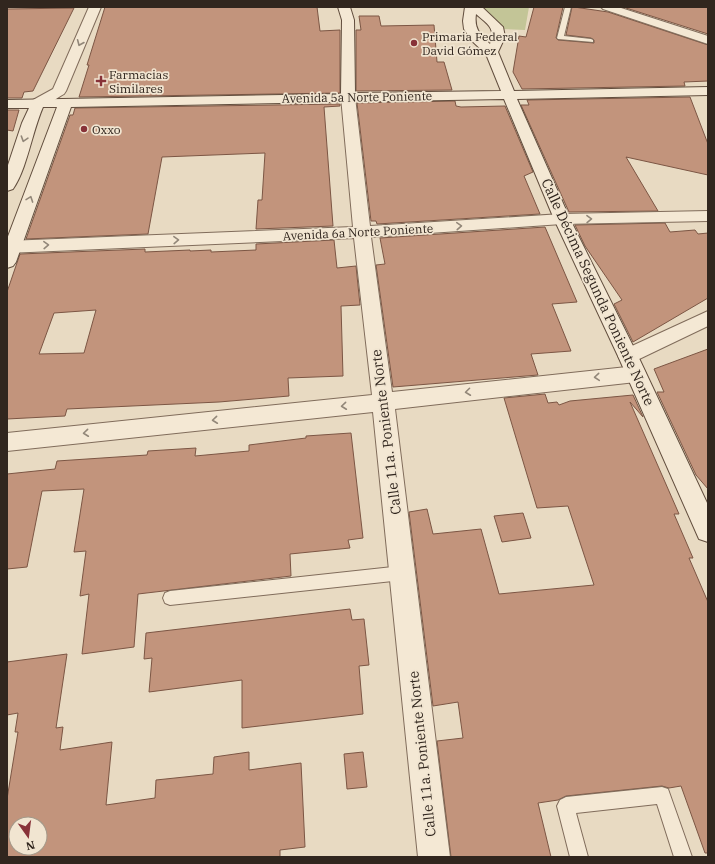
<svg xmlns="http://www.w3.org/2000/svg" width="715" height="864" font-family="'IBM Plex Serif',serif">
  <rect width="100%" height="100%" fill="#e8dac2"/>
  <path fill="#c3c597" d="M479,7H529L525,30L502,29Z"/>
  <path fill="#c2947c" stroke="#7c5644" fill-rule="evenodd" d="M105,7H317L320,31L340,30V93L79,97L89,65H87Z
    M534,7H563L556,38L558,40L594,43V40L591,38L566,35L572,7H574L608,12L708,45V81L684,82L685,86L522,89L513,72L519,36L526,37Z
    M628,7H708V34L626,8Z
    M74,8L33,91L24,92L22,98H7V9Z
    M359,16H379L381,26L434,25L437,62H444L452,90L356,91V30H361Z
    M690,97L708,144V175L626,157L658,211L569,212L521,105H529L527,100Z
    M455,101L456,106L461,107L505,106L533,172L524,176L540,214L377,224L376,221H371L357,103Z
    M340,104V106L324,107L333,226L256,229L258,200H262L265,153L162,157L148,234L26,239L70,115H73L75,108Z
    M7,110H19L13,131L7,130Z
    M665,223L670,232L695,230L698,234L708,233V298L633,342L614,304L622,300L585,246L575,225Z
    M545,227L577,302L552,304L571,351L531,354L538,375L393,387L376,265L385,264L380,238Z
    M334,240L337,268L356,266L360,305L341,306L343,376L288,378L289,396L219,402L67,409L65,416L7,419V292L20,254L145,249V252L190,250V251L211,250V252L256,250V244ZM96,310L84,353L39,354L54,313Z
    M708,349V489L696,475L657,392H664L654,369Z
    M545,394L548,403L557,402L559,405L570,401L633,395L643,417L630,402L679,514H674L693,558H689L708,602V853H705L681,786L669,788L662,786L566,796L558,800L538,803L551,857H451L437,741L463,738L458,702L433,706L409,512L427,509L433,534L481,529L499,594L594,585L568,506L537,508L504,398Z
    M351,433L363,538L348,540L350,548L290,554L291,576L138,594L134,647L82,654L89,594L80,596L86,551L74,552L84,489L42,491L27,567L7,569V474L55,469L57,461L147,455L148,451L196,448L195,456L249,451V445L306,438V436Z
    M523,513L531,538L502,542L494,516Z
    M350,609L352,620L364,619L369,665L359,666L363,714L242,728V680L149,692L152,658L144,659L146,633Z
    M67,654L56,728L63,727L60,750L112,742L106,805L155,798L156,780L213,774L214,757L249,752V770L301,763L305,847L280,850V857H7V799L18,732H15L18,713L7,715V662ZM16,824H40V848H16Z
    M363,752L367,787L347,789L344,754Z"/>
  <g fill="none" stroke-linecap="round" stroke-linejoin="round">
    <defs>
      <path id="lane" d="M565,7H571L564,36L591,39L593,40V42L558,39L557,38Z
        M402,566L407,568L409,573L407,578L402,580L170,605L165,603L163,598L165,593L170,591Z
        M662,787L668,789L692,857H674L657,804L576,813L588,857H570L557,806L560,800L566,797Z"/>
      <path id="street" d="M89,7H101L66,91L64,94C55,99 44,109 33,106L31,103L33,100L53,89Z
        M601,7H618L708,36V44L603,9Z
        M348,93L353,94L355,97L370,226L562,214L708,211V221L562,224L371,237L392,392L636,366L643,368L646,374L643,380L636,382L395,409L450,857H418L373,412L7,451V433L372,395L354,238L7,253V241L353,227L341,97L343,94Z
        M708,311V326L635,361L628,364L621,361L618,356L621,351Z"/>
      <path id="secondary" d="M338,7H350L354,20L355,93L501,91L486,54L472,41L464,29L463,21L465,7H482L503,27L505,37L498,52L514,91L708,87V95L517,99L570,219L638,356L708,505V542L699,539L618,356L554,219L504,99L71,107L16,262L13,266L7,268V239L57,107H43C32,132 27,169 13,189L7,191V168L22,123L29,108H7V100L341,94L342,20ZM476,14C486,23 497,28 490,44C479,34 474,28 476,14Z"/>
    </defs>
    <use href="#lane" stroke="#806c5b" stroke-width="2"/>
    <use href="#street" stroke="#806c5b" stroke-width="2"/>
    <use href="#secondary" stroke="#624e3e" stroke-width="2"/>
    <use href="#lane" fill="#f4e8d4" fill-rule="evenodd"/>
    <use href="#street" fill="#f4e8d4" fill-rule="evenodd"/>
    <use href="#secondary" fill="#f4e8d4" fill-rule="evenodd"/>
  </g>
  <defs><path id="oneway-chevron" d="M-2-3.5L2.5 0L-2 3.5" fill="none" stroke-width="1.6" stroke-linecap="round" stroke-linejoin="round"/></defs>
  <g stroke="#928779">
    <use href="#oneway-chevron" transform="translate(80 43) rotate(113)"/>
    <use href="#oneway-chevron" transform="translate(24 139) rotate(108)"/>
    <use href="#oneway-chevron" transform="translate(30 199) rotate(-70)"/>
    <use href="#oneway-chevron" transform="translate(589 219) rotate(-1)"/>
    <use href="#oneway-chevron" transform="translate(459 226) rotate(-4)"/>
    <use href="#oneway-chevron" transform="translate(176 240) rotate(-2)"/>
    <use href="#oneway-chevron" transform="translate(46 245) rotate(-2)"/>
    <use href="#oneway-chevron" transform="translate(597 377) rotate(175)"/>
    <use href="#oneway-chevron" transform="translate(468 392) rotate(173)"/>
    <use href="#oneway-chevron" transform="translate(344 406) rotate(174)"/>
    <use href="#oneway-chevron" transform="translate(215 420) rotate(174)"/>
    <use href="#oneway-chevron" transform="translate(86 433) rotate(174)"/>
  </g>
  <g fill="#883238" stroke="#f1e5d1" stroke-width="1.5">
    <circle cx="414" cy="43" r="4"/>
    <path d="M99 75h4v4h4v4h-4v4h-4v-4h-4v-4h4z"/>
    <circle cx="84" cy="129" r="4"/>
  </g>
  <g text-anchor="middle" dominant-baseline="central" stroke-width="3.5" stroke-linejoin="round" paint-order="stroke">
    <g font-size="12" fill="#31261e" stroke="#f1e5d1" text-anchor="start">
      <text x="422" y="36">Primaria Federal<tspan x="422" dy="14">David Gómez</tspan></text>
      <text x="109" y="74">Farmacias<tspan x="109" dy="14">Similares</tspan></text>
      <text x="92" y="129">Oxxo</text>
    </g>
    <g font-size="12" fill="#31261e" stroke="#f1e5d1">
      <text transform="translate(357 97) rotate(-1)">Avenida 5a Norte Poniente</text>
      <text transform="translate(358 232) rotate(-3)">Avenida 6a Norte Poniente</text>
    </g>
    <g font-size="14" fill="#31261e" stroke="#f1e5d1">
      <text transform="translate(598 292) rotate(65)">Calle Décima Segunda Poniente Norte</text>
      <text transform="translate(386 432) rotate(-97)">Calle 11a. Poniente Norte</text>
      <text transform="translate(422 754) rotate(-96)">Calle 11a. Poniente Norte</text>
    </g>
  </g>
  <rect width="715" height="864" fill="none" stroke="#31261e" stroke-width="16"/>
  <g transform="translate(28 836) rotate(166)"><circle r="19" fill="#f1e5d1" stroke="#a49989"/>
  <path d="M0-3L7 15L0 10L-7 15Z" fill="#883238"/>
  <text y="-6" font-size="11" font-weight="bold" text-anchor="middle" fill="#31261e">N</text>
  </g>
</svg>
